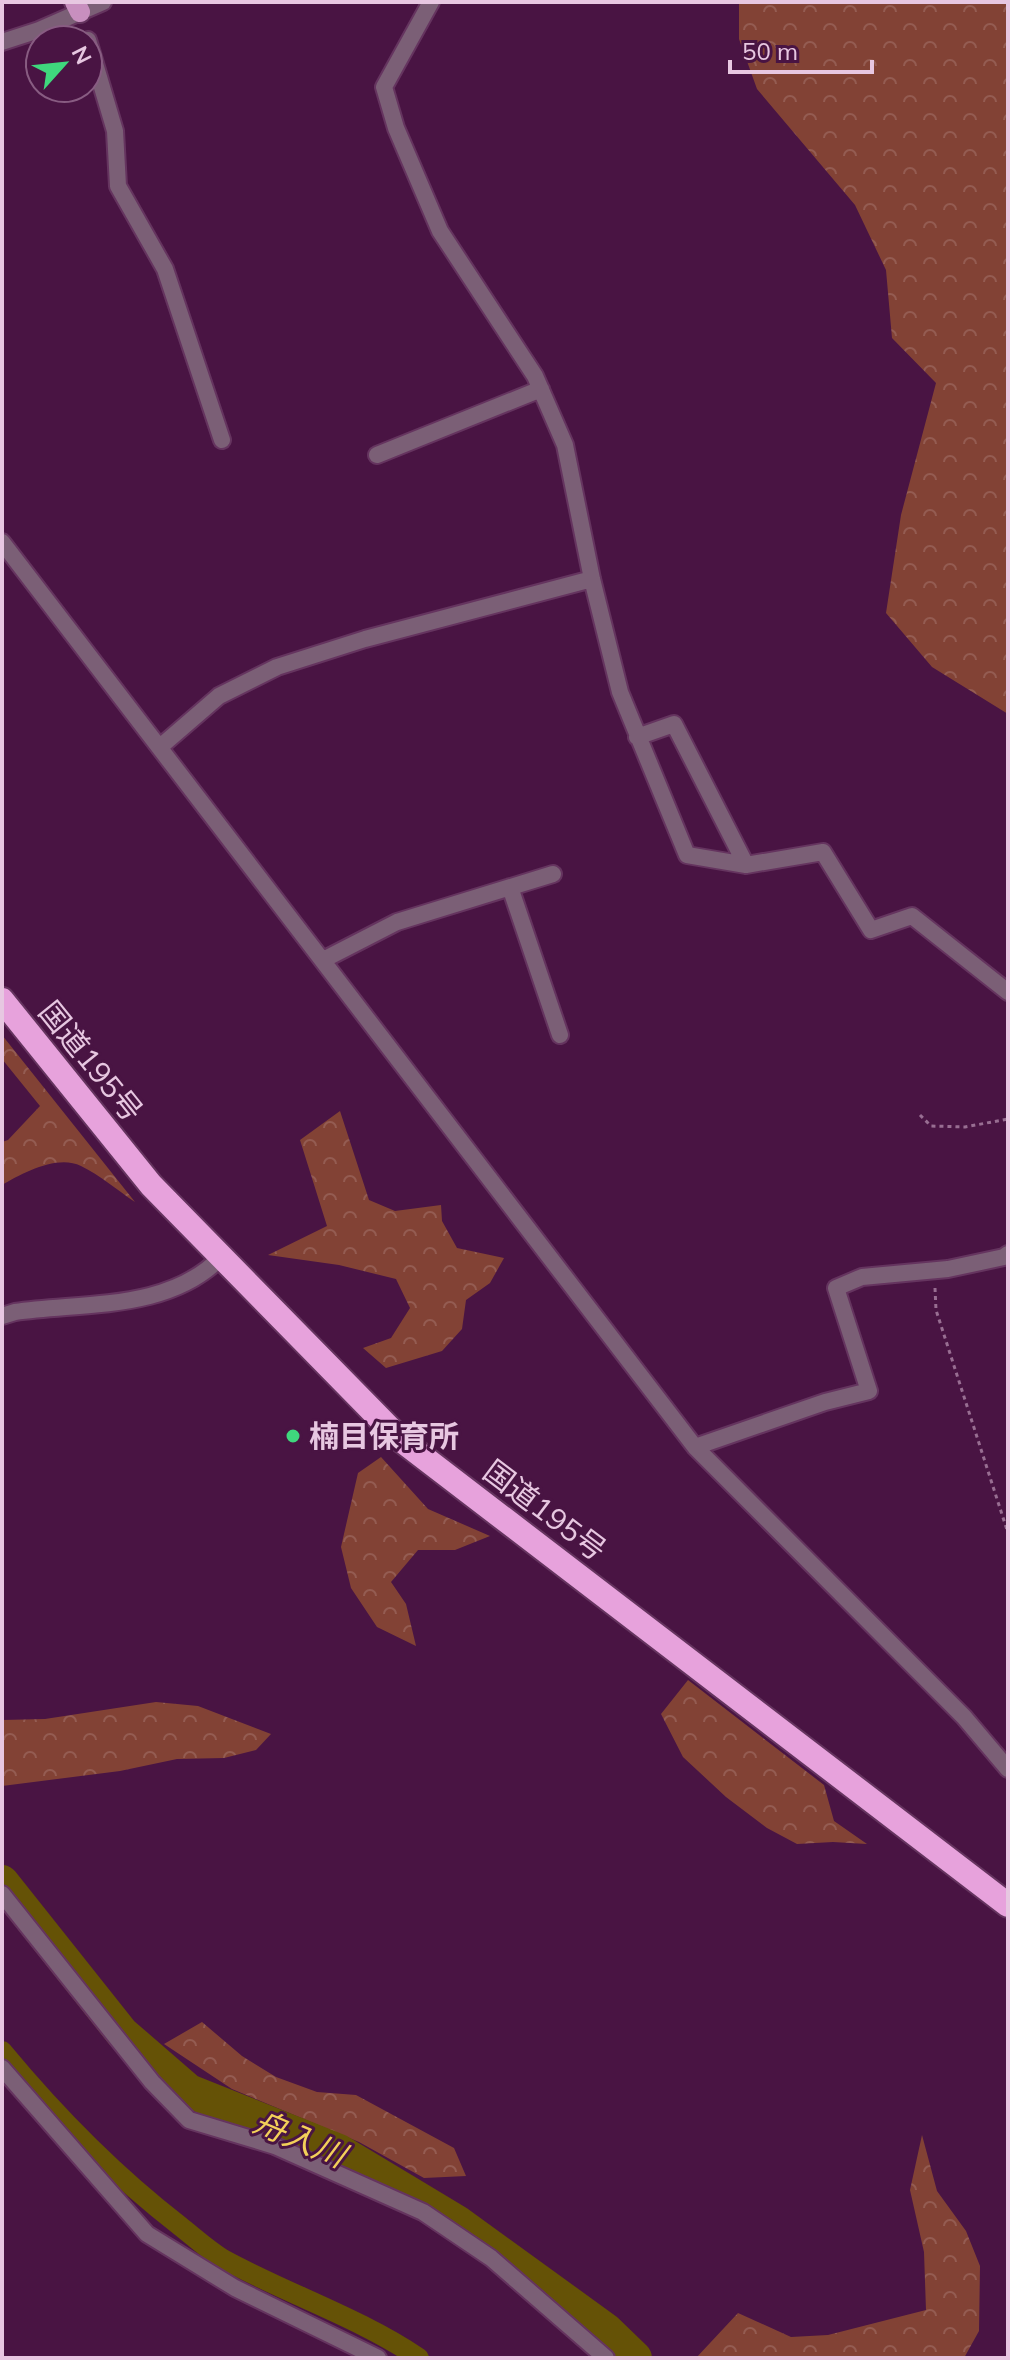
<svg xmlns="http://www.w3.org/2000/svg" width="1010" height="2360" font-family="Mulish,'Noto Sans JP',sans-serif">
  <defs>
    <pattern id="forest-crowns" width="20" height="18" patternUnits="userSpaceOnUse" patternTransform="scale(2)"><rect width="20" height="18" fill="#824235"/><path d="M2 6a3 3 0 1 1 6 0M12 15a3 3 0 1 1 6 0" fill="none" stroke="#945c52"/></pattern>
  </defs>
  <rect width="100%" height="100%" fill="#491443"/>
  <path fill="url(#forest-crowns)" d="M739,2H1008V714L932,667L886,613L901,515L936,383L892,338L886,270L855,205L757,89L739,39Z
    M2,1035L135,1202C117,1190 100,1175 81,1166C58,1154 22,1173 2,1185V1142L8,1140L40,1106L2,1059Z
    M340,1111L369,1200L395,1211L441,1205L442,1221L457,1248L504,1258L490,1283L466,1300L462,1329L442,1351L386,1368L363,1348L391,1338L410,1308L396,1279L339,1265L268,1255L327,1226L300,1140Z
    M381,1457L428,1509L490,1536L455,1550H418L391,1582L406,1604L416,1646L377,1627L351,1588L341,1547L358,1473Z
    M688,1680L824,1785L834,1821L867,1844L833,1842L797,1844L767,1828L726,1797L683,1757L661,1714Z
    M156,1702L198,1706L271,1734L256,1750L224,1758L177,1759L120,1771L2,1786V1720L45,1719Z
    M202,2022L242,2056L276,2077L317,2092L356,2095L454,2148L466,2176L424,2178L359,2142L232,2089L164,2044Z
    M922,2135L937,2191L966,2231L980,2266L979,2331L964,2358H696L738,2313L791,2337L828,2335L926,2310L924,2252L910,2190Z"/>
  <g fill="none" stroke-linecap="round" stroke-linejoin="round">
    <path stroke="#655206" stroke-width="20" d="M2,2051C55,2115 114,2175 180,2226C194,2237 208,2250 223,2259C287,2294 358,2317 419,2358"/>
    <path stroke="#655206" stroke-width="34" d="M2,1882L122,2033L189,2091L339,2151L457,2222L606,2330L635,2358"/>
    <defs>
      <path id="street" d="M431,2L384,87L396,128L440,231L535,376L565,445L592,579L620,692L687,855L746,865L823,852L871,930L912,916L1008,992
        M88,40L115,131L118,186L165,269L222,440
        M2,42L39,30L103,2
        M377,455L541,389
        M2,542L695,1447L964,1717L1008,1769
        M637,737L674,724L746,865
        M160,747L219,696L277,667L365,639L592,579
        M510,887L560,1035
        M323,960L397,922L553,874
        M2,1316L15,1312C84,1302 169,1311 221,1257
        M695,1447L825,1402L869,1391L836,1288L862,1277L948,1269L1004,1257L1008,1254
        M2,1894L152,2082L189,2120L275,2146L423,2212L491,2258L606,2358
        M2,2068L147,2234L235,2288L378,2358"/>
      <path id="primary" d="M75,2L80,12"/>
      <path id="highway" d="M2,1000L151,1185L401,1440L1008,1905"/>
    </defs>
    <use href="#street" stroke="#65345f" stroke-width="20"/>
    <use href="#primary" stroke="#65345f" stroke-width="24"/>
    <use href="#highway" stroke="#65345f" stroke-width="28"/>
    <path stroke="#986e92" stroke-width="3" stroke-dasharray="4 4" stroke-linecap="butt" d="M920,1115L931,1126L965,1127L1008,1119
      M935,1288L936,1310L1008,1533"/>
    <use href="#street" stroke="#7b5f76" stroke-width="16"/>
    <use href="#primary" stroke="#c88fbf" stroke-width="20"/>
    <use href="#highway" stroke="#e7a2dc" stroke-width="24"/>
  </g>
  <circle fill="#3fd77d" stroke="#491443" stroke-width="3" cx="293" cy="1436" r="8"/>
  <g text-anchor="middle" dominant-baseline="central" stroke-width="6" stroke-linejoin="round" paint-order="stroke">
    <g font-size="30" fill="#e7c7e1" stroke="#491443">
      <text transform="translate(91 1061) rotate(51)">国道195号</text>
      <text transform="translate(545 1510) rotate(37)">国道195号</text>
    </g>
    <g font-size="30" font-weight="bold" fill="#e7c7e1" stroke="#491443" text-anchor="start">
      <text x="309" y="1436">楠目保育所</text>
    </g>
    <g font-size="32" font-style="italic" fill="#f3d059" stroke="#491443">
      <text transform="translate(300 2138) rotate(23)">舟入川</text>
    </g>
  </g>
  <rect width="1010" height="2360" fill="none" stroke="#e7c7e1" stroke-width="8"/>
  <g transform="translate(64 64) rotate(63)"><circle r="38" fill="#491443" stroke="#885c82" stroke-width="2"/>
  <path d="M0-6L14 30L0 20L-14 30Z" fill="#3fd77d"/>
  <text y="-12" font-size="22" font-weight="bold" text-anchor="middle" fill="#e7c7e1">N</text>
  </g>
  <path d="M730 60v12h142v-12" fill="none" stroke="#e7c7e1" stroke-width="4"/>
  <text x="742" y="60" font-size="24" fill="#e7c7e1" stroke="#491443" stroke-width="6" paint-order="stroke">50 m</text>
</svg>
